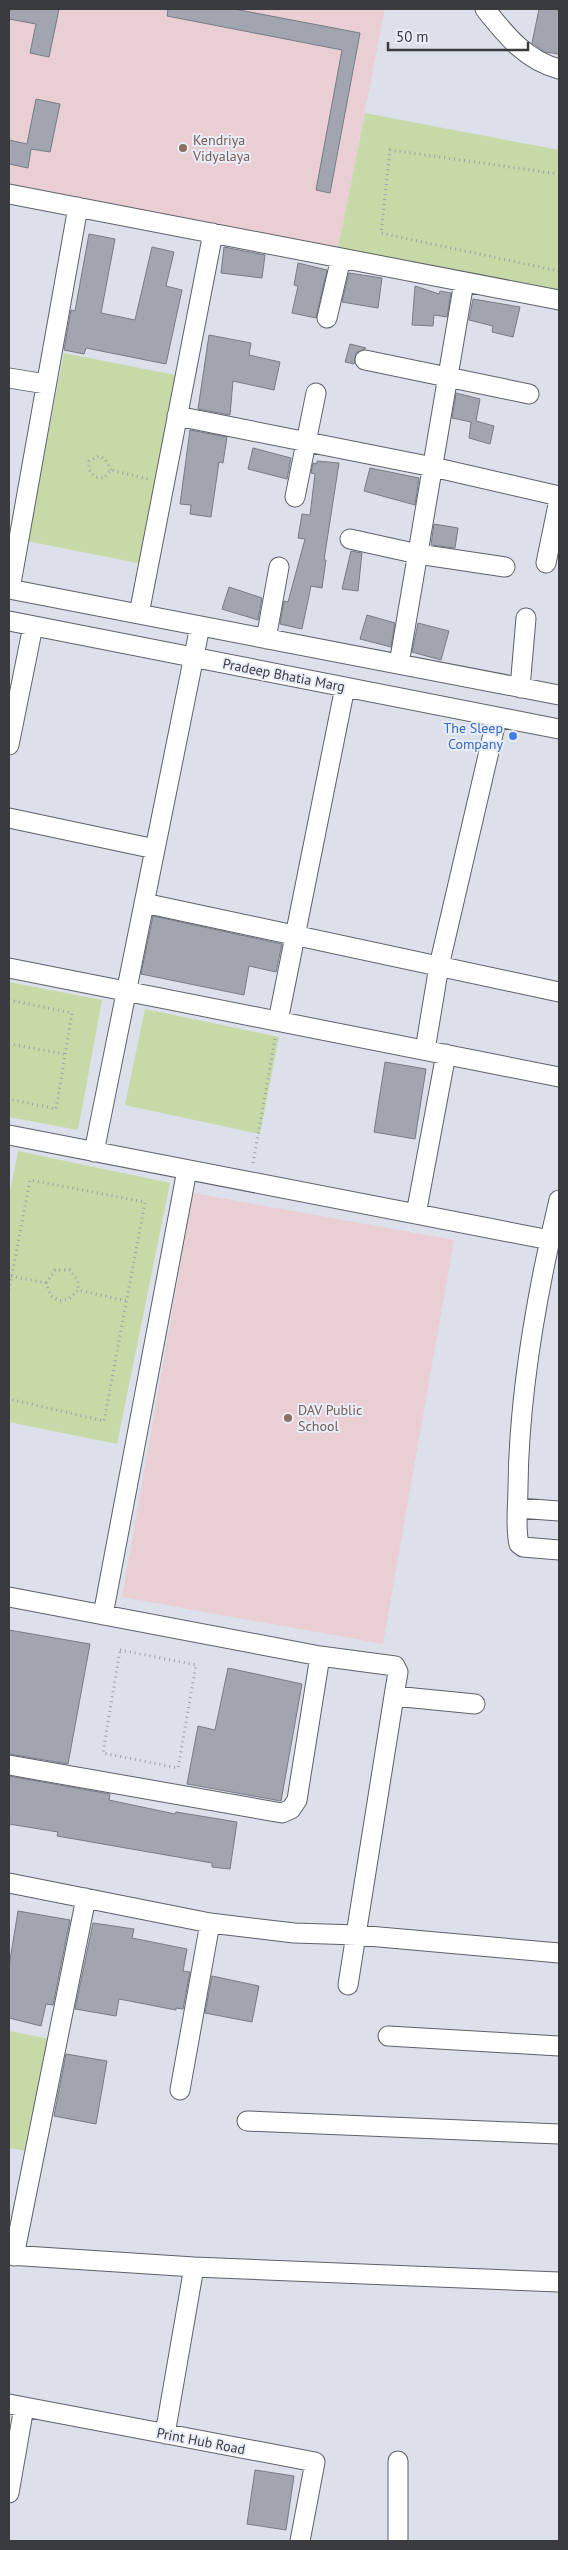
<svg xmlns="http://www.w3.org/2000/svg" width="568" height="2550" font-family="'PT Sans',sans-serif">
  <rect width="100%" height="100%" fill="#dce0ea"/>
  <path fill="#e9cfd4" d="M9,9H385L338,249L9,183Z
    M193,1193L454,1240L383,1644L122,1597Z"/>
  <path fill="#c6d9a6" d="M365,113L559,150V290L338,249Z
    M64,353L180,376L143,564L27,541Z
    M9,982L102,1000L78,1130L9,1117Z
    M145,1009L279,1037L260,1134L125,1105Z
    M18,1151L170,1183L117,1444L9,1422V1197Z
    M9,2031L50,2039L27,2151L9,2148Z"/>
  <path fill="#a1a5af" stroke="#777b84" d="M9,9H59L49,57L30,53L36,24L9,19Z
    M168,9H234L360,33L330,193L316,190L342,50L167,16Z
    M539,9H559V54L545,52L532,43Z
    M36,99L60,104L50,152L31,149L28,168L9,164V140L27,144Z
    M89,234L115,239L101,313L135,320L152,247L174,252L166,286L182,290L166,364L86,348L84,354L64,350L71,310L75,311Z
    M224,247L265,255L262,278L221,273Z
    M298,263L327,270L316,318L292,313L298,286L294,285Z
    M349,273L382,278L378,308L342,302Z
    M415,286L439,294L440,291L451,293L447,317L434,315L433,326L412,325Z
    M473,299L520,307L513,337L492,332L493,326L469,320Z
    M209,335L251,343L249,355L280,362L274,390L233,381L230,415L198,409Z
    M350,344L366,348L356,353L354,364L345,362Z
    M456,393L480,399L476,421L494,426L490,444L469,438L471,422L452,418Z
    M190,430L227,437L223,463L219,462L211,517L190,514L191,505L180,504Z
    M253,448L291,458L287,479L248,469Z
    M317,461L339,463L324,560H326L322,588L311,586L302,629L280,624L284,601L288,602L305,539L298,538L302,514L310,515L315,474L311,473L313,463L317,464Z
    M370,468L419,478L415,505L364,491Z
    M434,524L458,528L455,548L431,545Z
    M351,551L362,553L358,591L342,589Z
    M229,587L262,598L258,620L222,609Z
    M367,615L395,623L391,647L360,639Z
    M418,623L449,631L441,660L412,652Z
    M153,916L282,944L276,972L249,966L244,995L141,974Z
    M385,1062L426,1069L415,1139L374,1132Z
    M9,1630L90,1644L68,1764L9,1754Z
    M228,1668L302,1684L281,1801L187,1784L198,1726L215,1730Z
    M9,1776L110,1794L109,1800L175,1814L176,1812L237,1822L230,1869L212,1867V1863L57,1836L58,1832L9,1824Z
    M18,1911L70,1920L53,2005L46,2004L41,2026L9,2018V1966Z
    M93,1923L134,1929L132,1938L187,1949L183,1971L190,1972L183,2009L176,2008V2010L119,1999L116,2016L75,2009Z
    M212,1976L259,1986L252,2022L205,2013Z
    M66,2054L107,2061L96,2124L54,2116Z
    M255,2470L294,2476L286,2530L247,2524Z"/>
  <g fill="none" stroke-linecap="round" stroke-linejoin="round">
    <defs>
      <path id="minor" d="M485,9C506,35 525,60 559,69
        M9,194L559,300
        M327,318L341,258
        M365,360L529,394
        M9,378L46,384
        M177,416L433,467L559,496
        M295,497L316,393
        M350,539L418,554L505,567
        M546,563L559,500
        M9,589L559,695
        M10,589L78,207
        M139,614L213,233
        M9,621L559,729
        M266,639L279,567
        M399,664L464,282
        M520,688L526,618
        M9,745L33,626
        M9,818L155,849
        M144,903L559,992
        M9,968L559,1077
        M278,1021L345,687
        M425,1050L439,966L497,717
        M9,1135L550,1240
        M94,1152L200,626
        M559,1200C537,1292 519,1392 518,1487C518,1505 515,1527 519,1544L523,1547L559,1550
        M416,1214L446,1054
        M518,1508L559,1511
        M9,1597L320,1656L395,1666L398,1672L394,1696L348,1985
        M103,1615L187,1170
        M394,1696L475,1704
        M9,1765L282,1813L291,1809L297,1800L320,1656
        M9,1883L210,1923L294,1933L357,1935L559,1953
        M388,2036L559,2046
        M180,2090L210,1923
        M247,2121L559,2134
        M9,2255L194,2267L559,2282
        M14,2256L86,1898
        M9,2404L315,2462L300,2541
        M165,2434L194,2267
        M398,2461V2541
        M9,2493L24,2407"/>
    </defs>
    <use href="#minor" stroke="#5d606a" stroke-width="21"/>
    <path stroke="#9b9fa6" stroke-width="3" stroke-dasharray="1 4" stroke-linecap="butt" d="M559,174L390,150L381,233L559,271
      M111,470L105,459L99,456L89,461V470L95,477L104,478L111,470L148,479
      M9,1000L72,1013L56,1109L9,1099
      M9,1044L65,1054
      M253,1163L275,1039
      M11,1276L46,1283L51,1296L60,1301L69,1299L78,1290L127,1301
      M46,1283L55,1270H70L78,1281V1290
      M9,1290L30,1180L145,1202L104,1421L9,1399
      M120,1650L196,1665L178,1768L103,1753Z"/>
    <use href="#minor" stroke="#fff" stroke-width="19"/>
  </g>
  <g fill="#8d6e63" stroke="#e9edf8" stroke-width="2">
    <circle cx="183" cy="148" r="5"/>
    <circle cx="288" cy="1418" r="5"/>
  </g>
  <circle fill="#3f7fe0" stroke="#e9edf8" stroke-width="2" cx="513" cy="736" r="5"/>
  <g text-anchor="middle" dominant-baseline="central" stroke-width="4" stroke-linejoin="round" paint-order="stroke">
    <g font-size="14" fill="#785e54" stroke="#e9edf8" text-anchor="start">
      <text x="193" y="140">Kendriya<tspan x="193" dy="16">Vidyalaya</tspan></text>
      <text x="298" y="1410">DAV Public<tspan x="298" dy="16">School</tspan></text>
    </g>
    <g font-size="14" fill="#393b3f" stroke="#e9edf8">
      <text transform="translate(284 675) rotate(11)">Pradeep Bhatia Marg</text>
      <text transform="translate(201 2441) rotate(11)">Print Hub Road</text>
    </g>
    <g font-size="14" fill="#366cbe" stroke="#e9edf8" text-anchor="end">
      <text x="503" y="728">The Sleep<tspan x="503" dy="16">Company</tspan></text>
    </g>
  </g>
  <rect width="568" height="2550" fill="none" stroke="#393b3f" stroke-width="20"/>
  <path d="M388 42v8h140v-8" fill="none" stroke="#393b3f" stroke-width="2.5"/>
  <text x="396" y="42" font-size="15" fill="#393b3f" stroke="#e9edf8" stroke-width="4" paint-order="stroke">50 m</text>
</svg>
